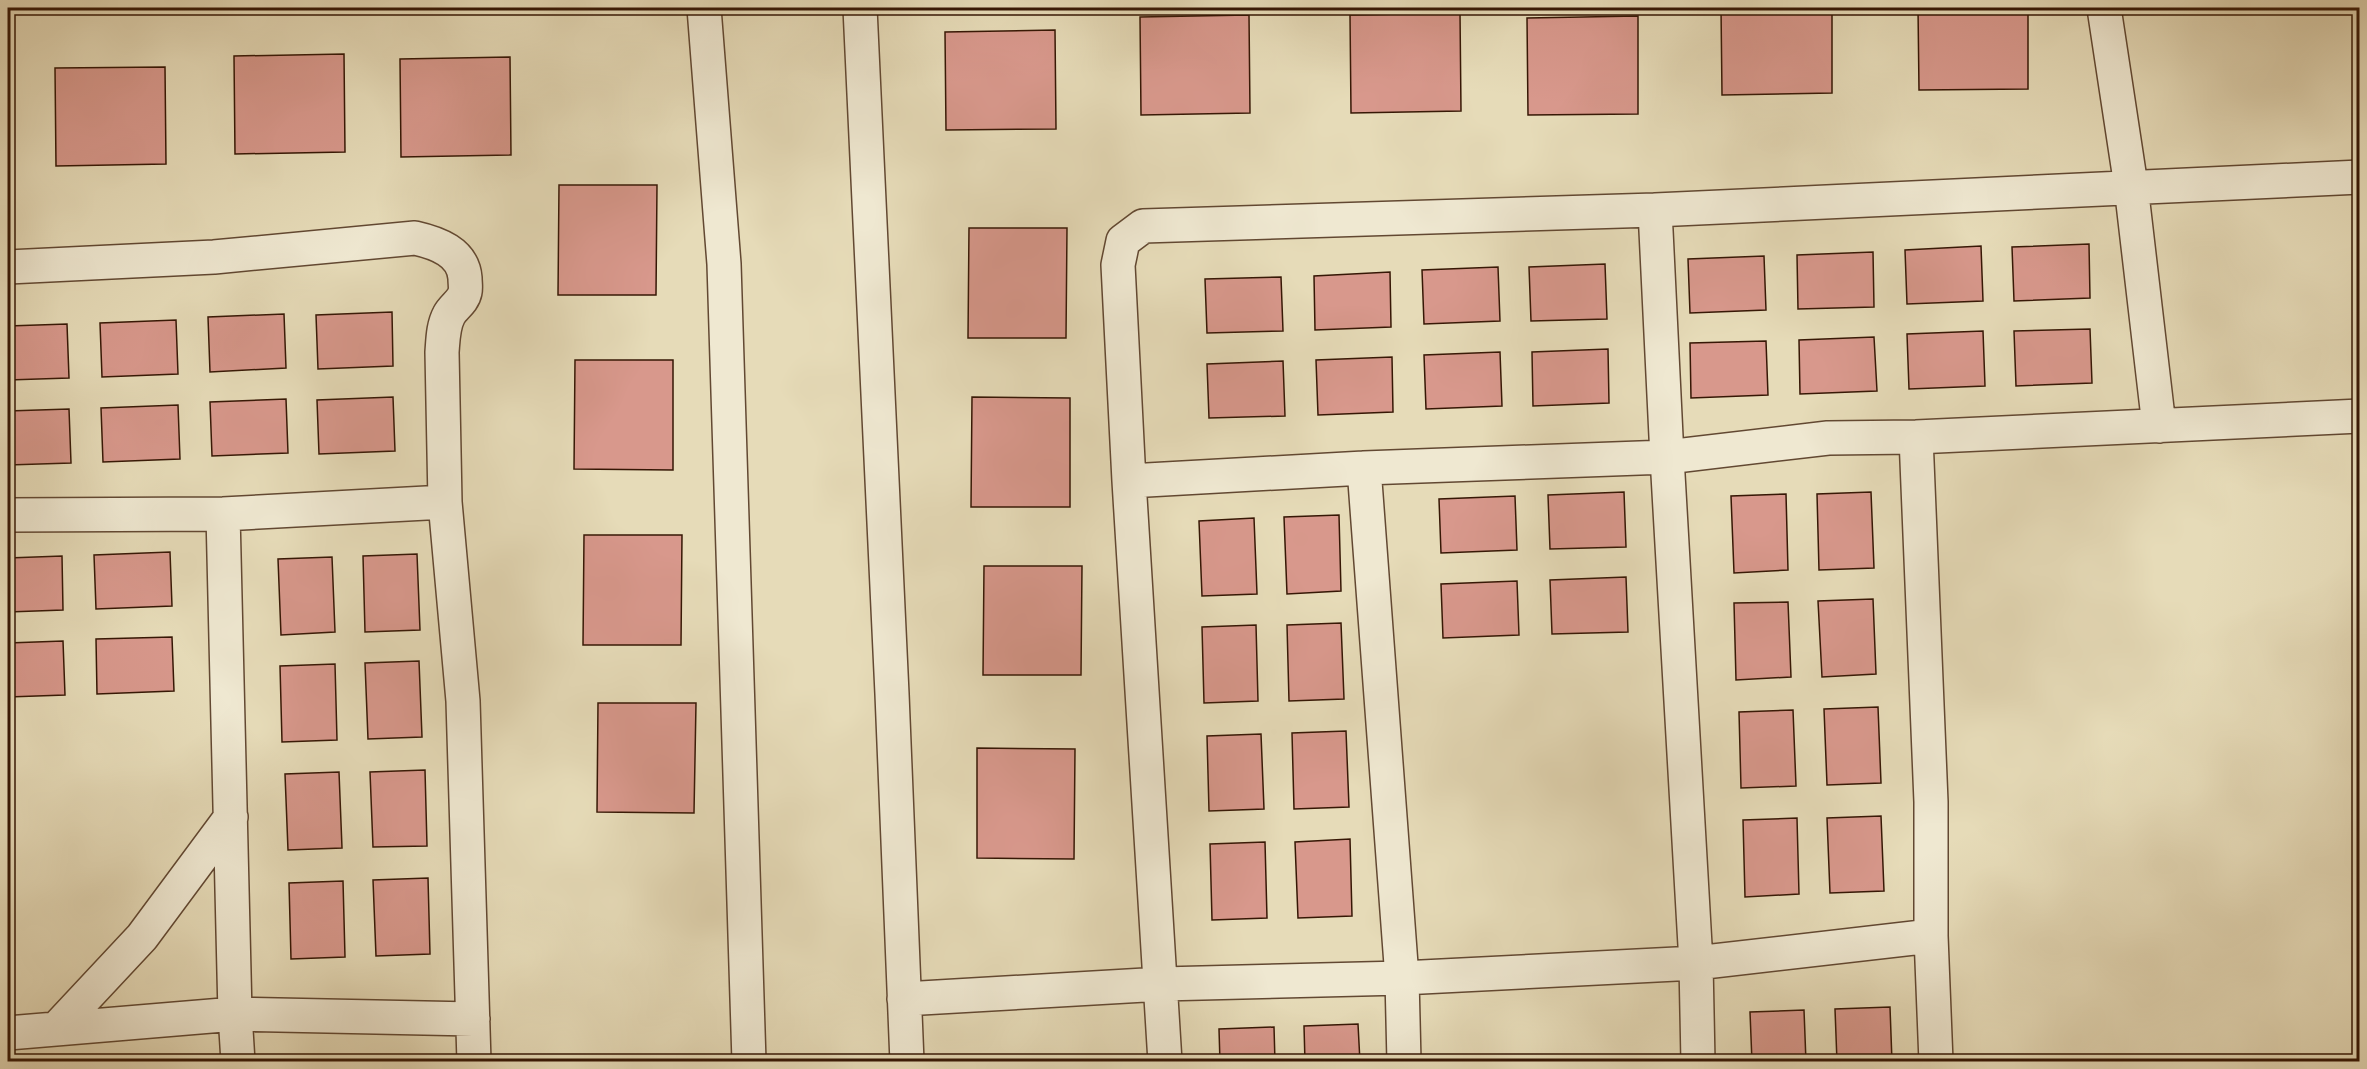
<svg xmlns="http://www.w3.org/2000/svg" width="2367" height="1069" font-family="'Sorts Mill Goudy',serif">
  <rect width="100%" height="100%" fill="#e6dbb8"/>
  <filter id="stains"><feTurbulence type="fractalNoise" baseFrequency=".00333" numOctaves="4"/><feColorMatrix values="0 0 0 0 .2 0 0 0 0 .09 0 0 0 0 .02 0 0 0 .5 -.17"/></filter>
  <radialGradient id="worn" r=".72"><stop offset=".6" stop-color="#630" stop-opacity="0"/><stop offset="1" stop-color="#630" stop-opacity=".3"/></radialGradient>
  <path fill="#d8988c" stroke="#361705" stroke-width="1.5" d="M1721,8H1832V93L1722,95Z
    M1918,8H2028V89L1919,90Z
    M1460,13L1461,111L1351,113L1350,15Z
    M1249,15L1250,113L1141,115L1140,17Z
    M1638,16V114L1528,115L1527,18Z
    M1055,30L1056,129L946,130L945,32Z
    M344,54L345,152L235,154L234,56Z
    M510,57L511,155L401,157L400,59Z
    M165,67L166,164L56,166L55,68Z
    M559,185H657L656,295H558Z
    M969,228H1067L1066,338H968Z
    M2089,244L2090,298L2014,301L2012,247Z
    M1981,246L1983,301L1907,304L1905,250Z
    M1873,252L1874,307L1798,309L1797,255Z
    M1764,256L1766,310L1690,313L1688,259Z
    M1605,264L1607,319L1531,321L1529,267Z
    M1498,267L1500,321L1424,324L1422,270Z
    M1390,272L1391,327L1315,330L1314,276Z
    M1281,277L1283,331L1207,333L1205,279Z
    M392,312L393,366L318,369L316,315Z
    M284,314L286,368L210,372L208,317Z
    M176,320L178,374L102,377L100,323Z
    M67,324L69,378L8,380V326Z
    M2090,329L2092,383L2016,386L2014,331Z
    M1983,331L1985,386L1909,389L1907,334Z
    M1874,337L1877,391L1800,394L1799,340Z
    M1766,341L1768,395L1691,398L1690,343Z
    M1608,349L1609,403L1533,406L1532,352Z
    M1500,352L1502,406L1426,409L1424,355Z
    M1392,357L1393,412L1318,415L1316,360Z
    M575,360H673V470L574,469Z
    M1283,361L1285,416L1209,418L1207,364Z
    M393,397L395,451L319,454L317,400Z
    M972,397L1070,398V507H971Z
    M286,399L288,453L212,456L210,402Z
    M178,405L180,459L103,462L101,408Z
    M69,409L71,463L8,465V411Z
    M1624,492L1626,547L1550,549L1548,495Z
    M1871,492L1874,568L1819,570L1817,494Z
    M1786,494L1788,570L1734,573L1731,496Z
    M1515,496L1517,550L1441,553L1439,499Z
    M1339,515L1341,591L1287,594L1284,517Z
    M1254,518L1257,594L1202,596L1199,521Z
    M584,535H682L681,645H583Z
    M170,552L172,606L96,609L94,555Z
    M417,554L420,630L365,632L363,556Z
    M62,556L63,610L8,612V558Z
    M332,557L335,632L281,635L278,559Z
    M984,566H1082L1081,675H983Z
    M1626,577L1628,632L1552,634L1550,580Z
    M1517,581L1519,635L1443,638L1441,584Z
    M1873,599L1876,674L1822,677L1818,601Z
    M1788,602L1791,677L1736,680L1734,603Z
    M1341,623L1344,699L1289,701L1287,625Z
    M1256,625L1258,701L1204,703L1202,627Z
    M172,637L174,691L97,694L96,639Z
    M63,641L65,695L8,697V643Z
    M419,661L422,737L368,739L365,663Z
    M335,664L337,740L282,742L280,666Z
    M598,703H696L694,813L597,812Z
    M1878,707L1881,783L1827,785L1824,709Z
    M1793,710L1796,786L1741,788L1739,712Z
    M1346,731L1349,807L1294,809L1292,733Z
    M1261,734L1264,809L1209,811L1207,736Z
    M977,748L1075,749L1074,859L977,858Z
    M425,770L427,846L373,847L370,772Z
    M339,772L342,848L288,850L285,774Z
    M1881,816L1884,891L1830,893L1827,818Z
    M1797,818L1799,894L1745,897L1743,820Z
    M1350,839L1352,916L1298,918L1295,842Z
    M1265,842L1267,918L1212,920L1210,844Z
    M428,878L430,954L376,956L373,880Z
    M343,881L345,957L291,959L289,883Z
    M1890,1007L1892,1062H1837L1835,1009Z
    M1804,1010L1806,1062H1752L1750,1012Z
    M1358,1024L1360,1062H1305L1304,1026Z
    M1274,1027L1275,1062H1220L1219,1029Z"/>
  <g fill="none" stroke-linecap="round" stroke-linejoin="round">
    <defs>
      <path id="street" d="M704,8L724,264L749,1062
        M860,8L892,694L907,1062
        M2104,8L2131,186L2159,426
        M1655,210L1667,457L1696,963L1698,1062
        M8,267L214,257L415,238C437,243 463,252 465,278C465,283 466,288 465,292C463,302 453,307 449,315C443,326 443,340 442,352L445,502L463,701L474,1062
        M1916,437L1931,802V936L1936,1062
        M1364,468L1402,978L1404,1062
        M1129,481L1364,468L1667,457L1828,438L1916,437L2360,416
        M223,514L235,1014L238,1062
        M8,515L223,514L445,502
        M904,999L1162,984L1402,978L1696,963L1931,936
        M56,1029L142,937L231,817
        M8,1033L235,1014L473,1019
        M1165,1062L1129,481L1118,265L1123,241L1143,226L1655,210L2360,177"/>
    </defs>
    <use href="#street" stroke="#624832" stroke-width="36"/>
    <use href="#street" stroke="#efe8d1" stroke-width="33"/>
  </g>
  <rect width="2367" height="1069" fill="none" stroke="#e6dbb8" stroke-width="30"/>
  <rect x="9" y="9" width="2349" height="1051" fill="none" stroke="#361705" stroke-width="3"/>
  <rect x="15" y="15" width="2337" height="1039" fill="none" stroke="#361705" stroke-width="1.5"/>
  <rect width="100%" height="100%" filter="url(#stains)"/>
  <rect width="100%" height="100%" fill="url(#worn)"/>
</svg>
